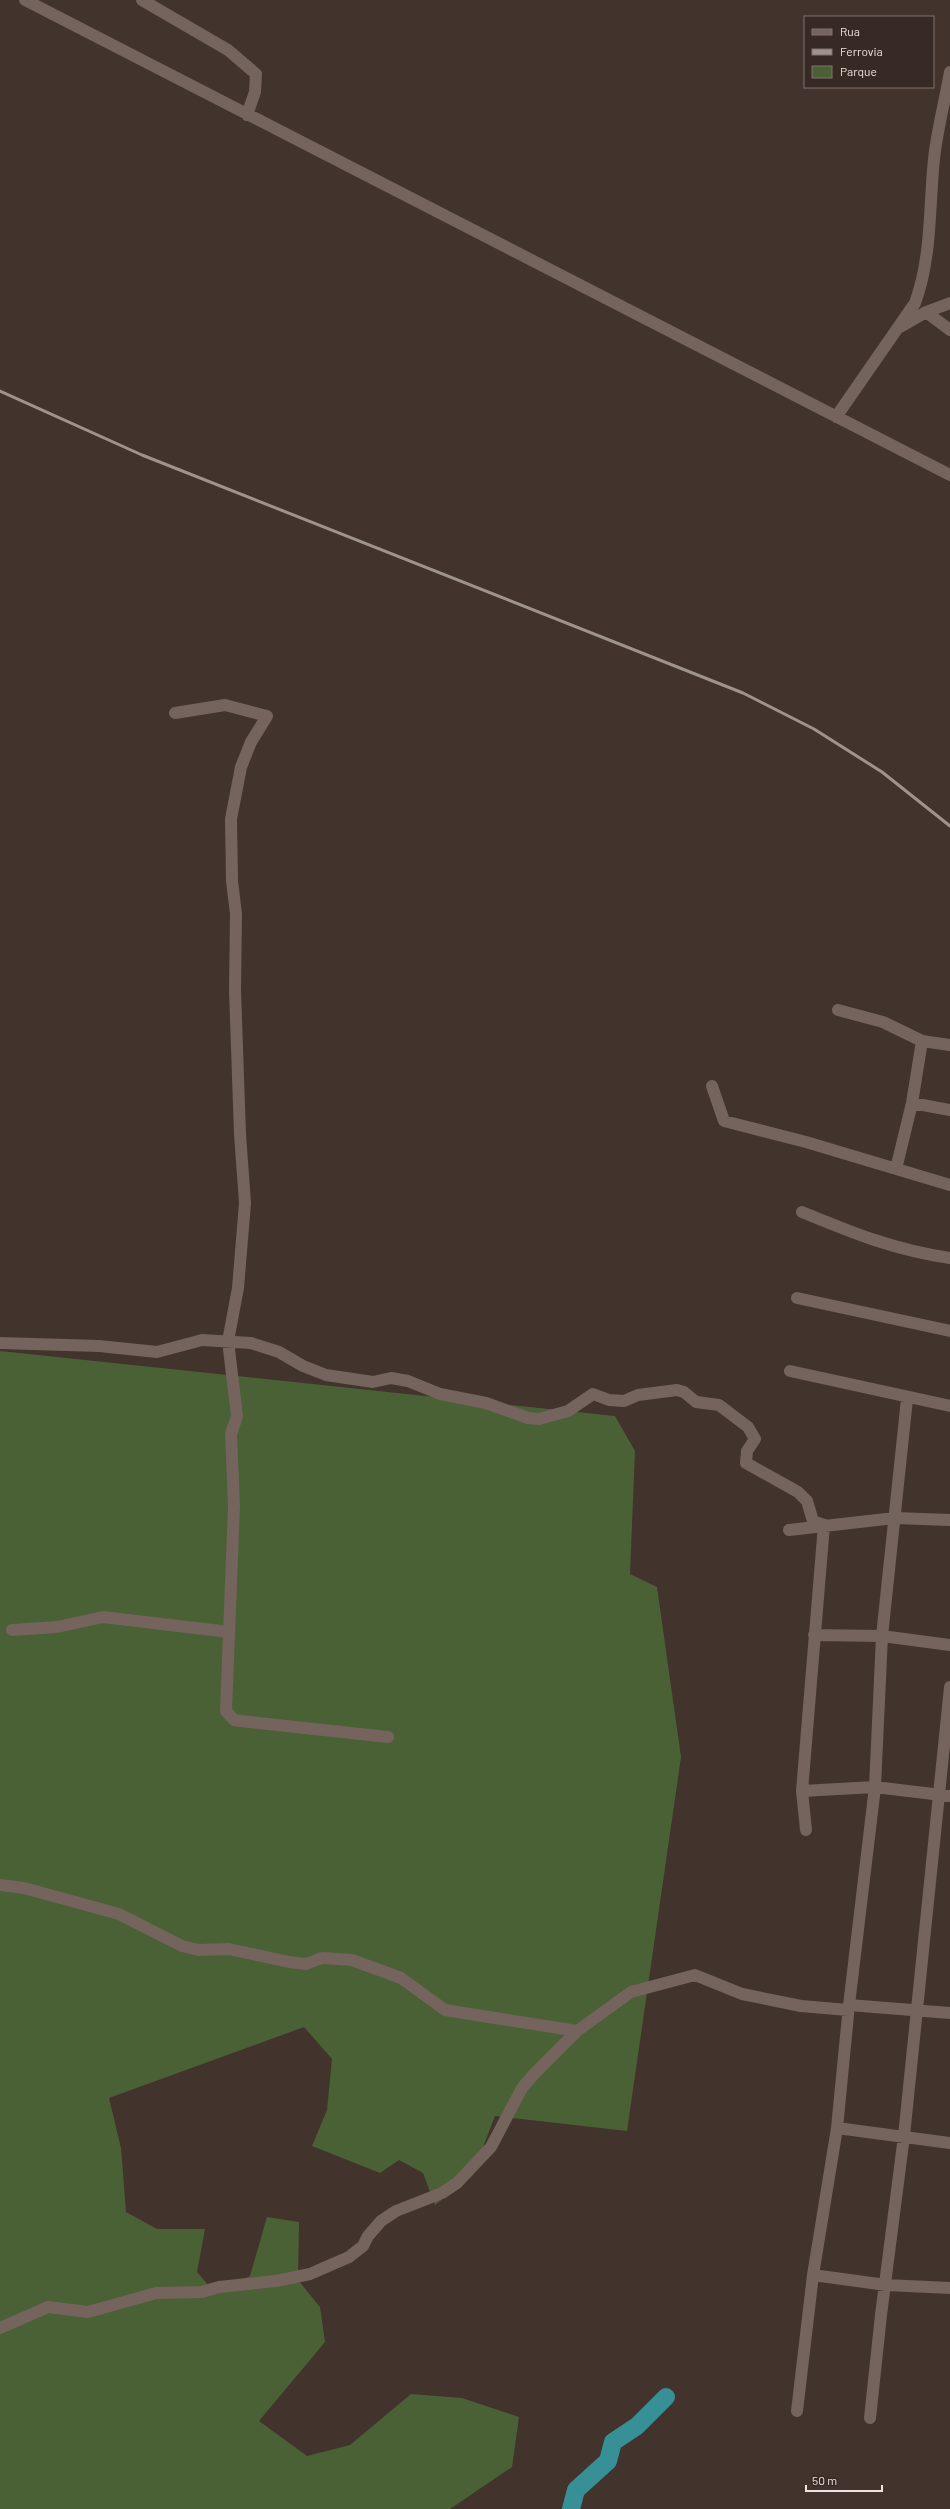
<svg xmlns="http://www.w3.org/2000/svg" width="950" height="2509" font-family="Barlow,sans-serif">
  <rect width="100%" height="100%" fill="#42332d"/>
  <path fill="#4a6135" d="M0,1351L615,1416L635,1451L630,1574L657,1587L681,1757L627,2131L495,2116L472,2176L435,2205L423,2173L399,2160L380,2173L312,2146L327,2110L332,2059L304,2027L109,2098L121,2148L126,2212L157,2229H205L197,2272L216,2294L250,2276L267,2217L299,2222L298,2280L320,2307L325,2342L259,2421L307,2456L350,2445L411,2394L462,2398L519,2417L512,2467L450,2509H0Z"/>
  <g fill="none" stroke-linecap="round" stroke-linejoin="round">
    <path stroke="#389097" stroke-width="18" d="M571,2509L576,2490L608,2461L613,2442L637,2426L666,2397"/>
    <path stroke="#75635d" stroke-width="12" d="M25,0L950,475
      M142,0L228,50L256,74L255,92L247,115
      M926,312L950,330
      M900,327L926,312L950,303
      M836,417L915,303C932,257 929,207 934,159C937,130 945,101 950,72
      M175,713L225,705L267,716L251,742L241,767L231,819L232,881L236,914L235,990L240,1134L245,1203L238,1288L228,1341L237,1416L231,1434L234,1506L226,1711L234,1720L241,1721L388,1737
      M838,1010L883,1022L922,1041L950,1045
      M712,1086L724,1121L806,1142L950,1185
      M912,1103L950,1110
      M896,1169L912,1103L922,1041
      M802,1212C853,1233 894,1250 950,1258
      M797,1298L950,1331
      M0,1343L99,1346L157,1352L202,1340L251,1343L279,1352L303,1366L326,1375L373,1382L391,1378L408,1381L440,1394L486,1403L528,1418L539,1419L568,1411L593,1394L609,1400L624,1401L638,1395L677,1390L684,1392L696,1402L719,1405L748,1427L755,1439L747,1451L746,1463L798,1492L807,1501L813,1521L824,1525L802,1791L806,1830
      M790,1371L950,1406
      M789,1530L895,1518L950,1520
      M12,1630L57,1627L103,1617L229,1632
      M814,1635L882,1636L950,1645
      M802,1791L875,1787L950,1796
      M0,1885L24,1888L119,1914L182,1946L199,1950L229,1949L289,1962L306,1964L322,1958L352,1960L401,1978L445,2010L577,2031
      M849,2005L950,2013
      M837,2128L950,2143
      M813,2275L886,2285L950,2288
      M0,2328L48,2307L88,2312L156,2293L202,2292L219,2287L276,2281L310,2274L349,2257L363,2246L368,2236L381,2221L396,2211L442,2193L457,2183L491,2147L522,2088L535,2073L577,2031L631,1992L695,1975L742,1994L801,2006L848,2010
      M797,2411L813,2275L837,2128L849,2005L875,1787L882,1636L907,1399
      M870,2418L881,2315L904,2136L950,1687"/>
    <path stroke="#9f938e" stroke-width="3" d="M0,391L142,455L743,693L814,729L882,772L950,826"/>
  </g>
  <rect x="804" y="16" width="130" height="72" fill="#372923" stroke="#80736e"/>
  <rect x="812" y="29" width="20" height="6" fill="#75635d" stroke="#80736e"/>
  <text x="840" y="36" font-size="12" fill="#ede3df">Rua</text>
  <rect x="812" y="49" width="20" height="6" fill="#9f938e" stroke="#80736e"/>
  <text x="840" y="56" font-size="12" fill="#ede3df">Ferrovia</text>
  <rect x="812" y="66" width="20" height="12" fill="#4a6135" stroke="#80736e"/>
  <text x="840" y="76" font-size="12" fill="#ede3df">Parque</text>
  <path d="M806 2485v6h76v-6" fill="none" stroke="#ede3df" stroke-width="2"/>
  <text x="812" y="2485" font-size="12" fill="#ede3df" stroke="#372923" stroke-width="3" paint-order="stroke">50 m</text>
</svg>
